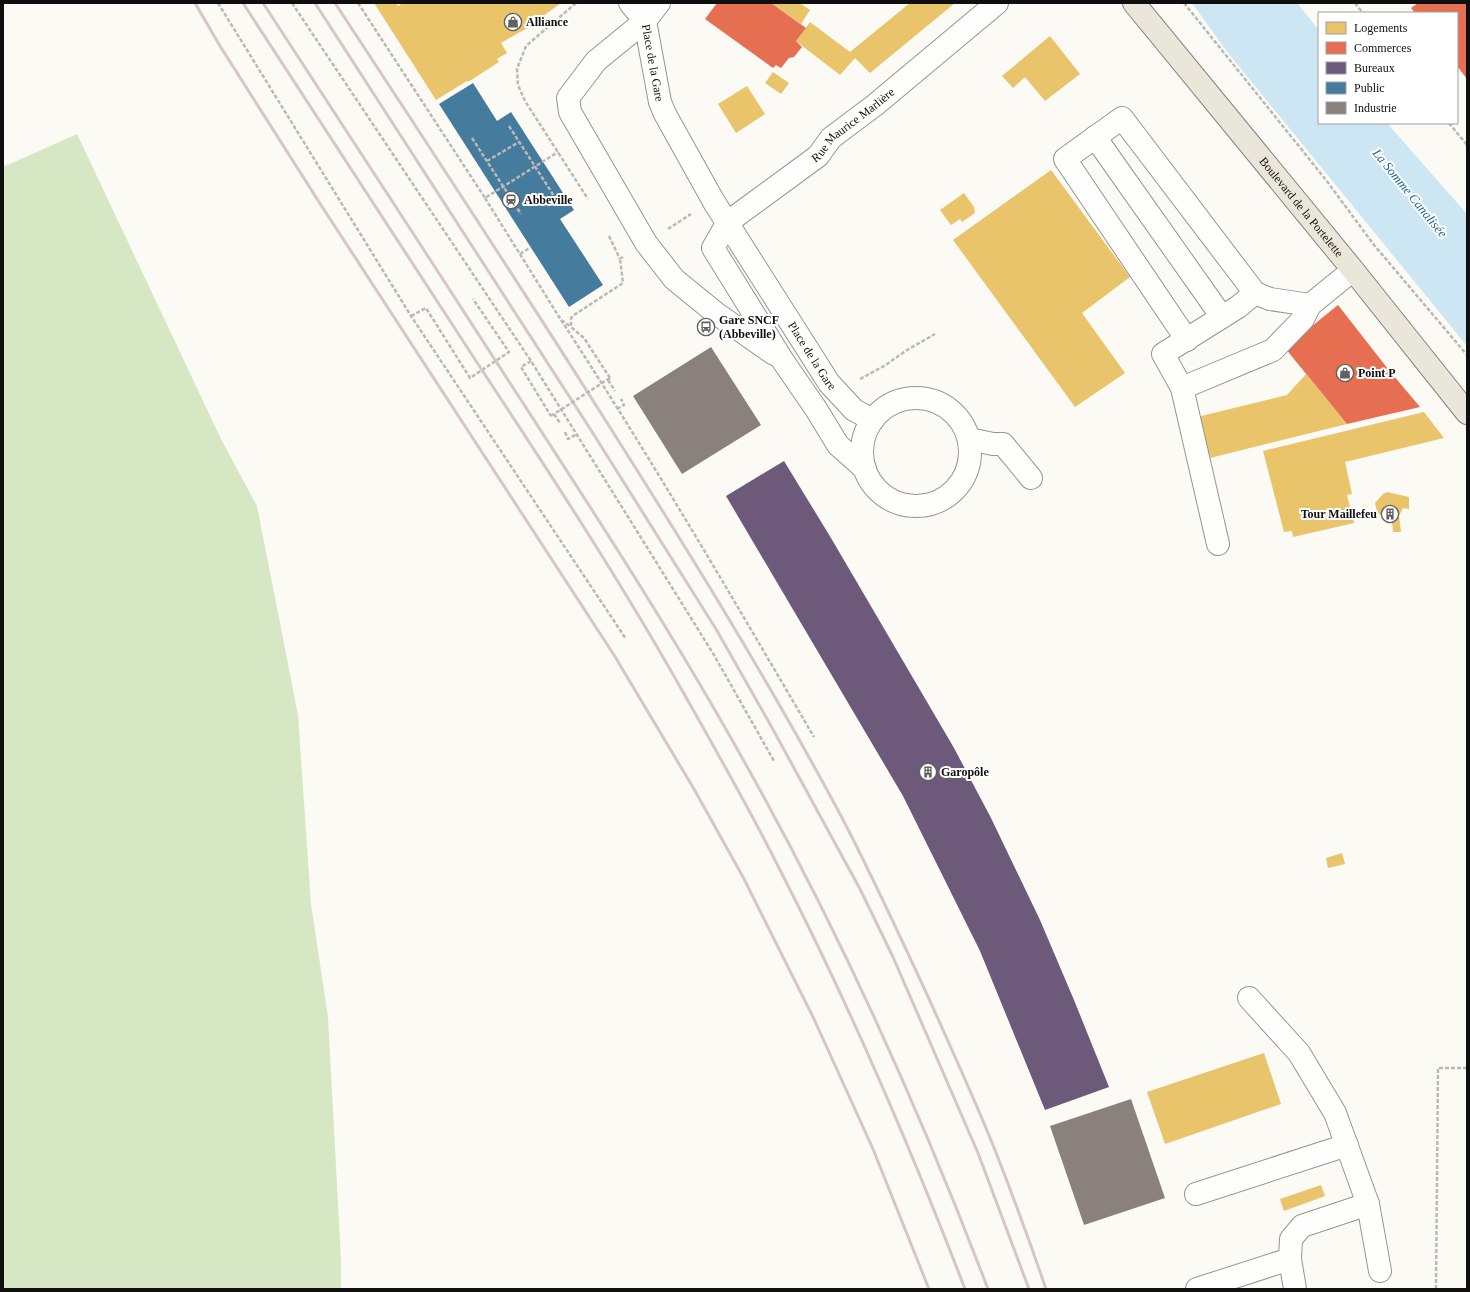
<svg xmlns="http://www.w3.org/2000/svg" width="1470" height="1292" font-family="'Times New Roman',serif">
  <rect width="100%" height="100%" fill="#fbfaf4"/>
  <path fill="#d6e7c4" d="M77,134L221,439L257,506L298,715L311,904L328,1017L341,1260V1289H3V167Z"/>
  <path fill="#cde6f3" d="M1192,3H1297L1319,30V123H1387L1467,214V346L1228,53Z"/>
  <path fill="#e9c46a" d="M374,3H396L398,6L403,3H561L527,28L501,43L507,53L497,59L499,62L468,82L467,81L436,100Z
    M771,3H800L810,10L801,24Z
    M910,3H955L870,73L855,58L840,75L796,41L810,22L850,52Z
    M1050,36L1080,74L1045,101L1025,77L1013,88L1002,76Z
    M773,72L789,83L781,94L765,83Z
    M747,86L765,114L736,133L718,104Z
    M1051,170L1130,277L1082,313L1125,373L1075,407L953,240Z
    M964,193L974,207L975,213L962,222L960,219L951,225L940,210Z
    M1306,374L1347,424L1202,460L1193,418L1287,395Z
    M1424,412L1444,438L1345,462L1352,494L1347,495L1354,523L1293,537L1292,531L1284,532L1263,451Z
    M1387,492L1409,497V509L1403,508L1399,516L1401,532H1393L1392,520L1384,518L1377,512L1375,503L1383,494Z
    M1342,853L1345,864L1328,868L1326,858Z
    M1264,1053L1281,1104L1165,1144L1147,1092Z
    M1321,1185L1325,1196L1284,1211L1280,1199Z"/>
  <path fill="#e76f51" d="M717,3H771L806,28L796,41L802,47L794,57L789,58L781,68L776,65L773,68L705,19Z
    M1418,3H1467V79L1457,66V13H1415L1411,8Z
    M1338,305L1388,369L1420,407L1347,424L1285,348Z"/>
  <path fill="#6d597a" d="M784,461L831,538L954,748L991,818L1040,920L1074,1000L1109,1087L1045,1110L980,951L903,796L726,496Z"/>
  <path fill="#457b9d" d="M473,83L497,121L511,112L574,210L560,219L603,285L569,307L439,104Z"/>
  <path fill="#8a817c" d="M711,347L761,425L682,474L633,396Z
    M1131,1099L1165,1198L1084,1225L1050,1126Z"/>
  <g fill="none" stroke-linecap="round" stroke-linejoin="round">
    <defs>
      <g id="minor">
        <path id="s1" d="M630,3L645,21L660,102L665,114L714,202L829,383L854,410L873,420"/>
        <path d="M659,3L645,21L596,61L568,98L570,112L646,243L674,279L717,314L774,354"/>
        <path d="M1095,137L1222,317"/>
        <path d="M1310,305L1270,299L1255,293L1238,307L1163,354L1182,388L1273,350L1303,319L1310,305L1353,270"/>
        <path d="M1187,340L1065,159L1122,118L1255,293"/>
        <path d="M1182,388L1218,544"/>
        <circle cx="916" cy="452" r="54"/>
        <path d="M969,439L993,444H1003L1031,478"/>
        <path id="s2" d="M865,469L838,445L816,409L783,361L713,248L728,222L818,156L831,138L875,105L997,3"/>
        <path d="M1249,998L1299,1053L1335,1113L1368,1204L1380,1271"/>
        <path d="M1196,1194L1347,1145"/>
        <path d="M1197,1289L1290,1259"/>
        <path d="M1295,1289L1290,1259L1291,1239L1302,1226L1368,1204"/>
      </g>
      <g id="major">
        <path id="s3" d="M1134,3L1353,270L1467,413"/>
      </g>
    </defs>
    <use href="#minor" stroke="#959592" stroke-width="24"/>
    <use href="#major" stroke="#83827f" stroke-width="24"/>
    <path stroke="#b9b9b8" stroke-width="2.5" stroke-dasharray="4 2" stroke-linecap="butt" d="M218,3L411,316L626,639
      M292,3L531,361L714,655L774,761
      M358,3L485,198L558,152
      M576,3L526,46L517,69L518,85L525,101L588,199
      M1184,3L1326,180L1374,245L1467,355
      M1355,3L1363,13
      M1449,123L1467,145
      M509,126L554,196
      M472,138L521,214
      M487,161L519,142
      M485,198L561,320L570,326
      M668,229L691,214
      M609,236L620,259
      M520,254L531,247
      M411,316L426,308L470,378L509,352L473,299
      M561,320C650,456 732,597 814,737
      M531,361L521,367L551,416
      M610,378L584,338L571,327V318L574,315L623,283L620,259L623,257
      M860,379L884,366L907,350L935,334
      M608,380L615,391
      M617,409L624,405L621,399
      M554,414L560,423
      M565,432L568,439L577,434
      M1436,1289L1438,1068H1467"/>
    <use href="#minor" stroke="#fefefd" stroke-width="22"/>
    <use href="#major" stroke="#ebe6da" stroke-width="22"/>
    <path stroke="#d6c6c6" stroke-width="3" d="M195,3L220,46L319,202L614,655L694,789L743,877L814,1019L873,1149L929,1289
      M243,3C321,124 400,244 478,364C549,472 620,580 683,692C716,750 749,808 779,868C849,1004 910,1146 965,1289
      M263,3C346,130 428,256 510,383C591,508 673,633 745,763C840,932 919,1108 988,1289
      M315,3L589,427L716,629L770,724L860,889L893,957L978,1153L1029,1289
      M335,3C419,131 503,259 585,388C674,528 762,668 840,814C872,875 901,938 930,1001C952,1050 975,1100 995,1150C1013,1196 1030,1242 1046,1289"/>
    <path stroke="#b9b9b8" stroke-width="2.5" stroke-dasharray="4 2" stroke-linecap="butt" d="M551,416L610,378"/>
  </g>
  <defs>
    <symbol id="shop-ring" viewBox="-11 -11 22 22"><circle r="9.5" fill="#fff" stroke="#62615f" stroke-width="1.5"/><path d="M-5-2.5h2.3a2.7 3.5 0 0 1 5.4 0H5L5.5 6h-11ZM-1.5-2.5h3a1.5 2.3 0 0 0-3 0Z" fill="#62615f"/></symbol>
    <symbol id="station-ring" viewBox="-11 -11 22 22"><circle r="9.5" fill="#fff" stroke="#62615f" stroke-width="1.5"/><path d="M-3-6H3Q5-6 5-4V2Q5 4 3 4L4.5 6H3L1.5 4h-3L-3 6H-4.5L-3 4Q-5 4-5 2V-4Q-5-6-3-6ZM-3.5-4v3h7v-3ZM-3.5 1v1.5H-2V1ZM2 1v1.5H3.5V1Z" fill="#62615f"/></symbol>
    <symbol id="bus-ring" viewBox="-11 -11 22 22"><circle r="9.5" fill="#fff" stroke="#62615f" stroke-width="1.5"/><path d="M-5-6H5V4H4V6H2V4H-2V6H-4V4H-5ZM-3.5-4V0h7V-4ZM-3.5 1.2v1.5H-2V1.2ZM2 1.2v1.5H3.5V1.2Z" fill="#62615f"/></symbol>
    <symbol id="building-ring" viewBox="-11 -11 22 22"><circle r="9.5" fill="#fff" stroke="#62615f" stroke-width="1.5"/><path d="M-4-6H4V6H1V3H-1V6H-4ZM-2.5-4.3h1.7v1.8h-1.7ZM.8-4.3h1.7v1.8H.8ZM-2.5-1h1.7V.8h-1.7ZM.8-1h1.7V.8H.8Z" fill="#62615f"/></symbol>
  </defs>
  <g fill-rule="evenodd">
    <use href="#shop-ring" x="503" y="12" width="20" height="20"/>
    <use href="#station-ring" x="501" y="190" width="20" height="20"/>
    <use href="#bus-ring" x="696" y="317" width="20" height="20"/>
    <use href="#shop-ring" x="1335" y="363" width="20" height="20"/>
    <use href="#building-ring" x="1380" y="504" width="20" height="20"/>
    <use href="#building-ring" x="918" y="762" width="20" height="20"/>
  </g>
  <g text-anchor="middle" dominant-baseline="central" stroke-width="4" stroke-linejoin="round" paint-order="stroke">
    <g font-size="12" font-weight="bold" fill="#0f0f0f" stroke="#fff" text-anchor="start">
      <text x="526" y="22">Alliance</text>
      <text x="524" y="200">Abbeville</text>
      <text x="719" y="320">Gare SNCF<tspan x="719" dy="14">(Abbeville)</tspan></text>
      <text x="1358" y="373">Point P</text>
      <text x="1377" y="514" text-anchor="end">Tour Maillefeu</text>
      <text x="941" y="772">Garopôle</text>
    </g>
    <g font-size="12" fill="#0f0f0f" stroke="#fff">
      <text stroke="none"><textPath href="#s1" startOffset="66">Place de la Gare</textPath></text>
      <text stroke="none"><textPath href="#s2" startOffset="458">Rue Maurice Marlière</textPath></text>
      <text stroke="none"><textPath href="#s3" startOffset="264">Boulevard de la Portelette</textPath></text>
      <text stroke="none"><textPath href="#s1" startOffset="402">Place de la Gare</textPath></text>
    </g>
    <g font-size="13" font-style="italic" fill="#1f669a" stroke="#fff">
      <text transform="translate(1410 193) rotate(51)">La Somme Canalisée</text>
    </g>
  </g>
  <rect width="1470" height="1292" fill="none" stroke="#0f0f0f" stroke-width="8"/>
  <rect x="1318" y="12" width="140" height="112" fill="#ffffff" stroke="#9f9f9f"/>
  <rect x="1326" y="22" width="20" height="12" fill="#e9c46a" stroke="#9f9f9f"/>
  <text x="1354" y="32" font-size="12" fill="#0f0f0f">Logements</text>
  <rect x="1326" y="42" width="20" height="12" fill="#e76f51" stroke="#9f9f9f"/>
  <text x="1354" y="52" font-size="12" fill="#0f0f0f">Commerces</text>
  <rect x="1326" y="62" width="20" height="12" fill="#6d597a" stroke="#9f9f9f"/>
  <text x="1354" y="72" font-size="12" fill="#0f0f0f">Bureaux</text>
  <rect x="1326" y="82" width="20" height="12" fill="#457b9d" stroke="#9f9f9f"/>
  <text x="1354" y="92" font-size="12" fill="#0f0f0f">Public</text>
  <rect x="1326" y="102" width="20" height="12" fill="#8a817c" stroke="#9f9f9f"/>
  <text x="1354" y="112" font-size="12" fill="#0f0f0f">Industrie</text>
</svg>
